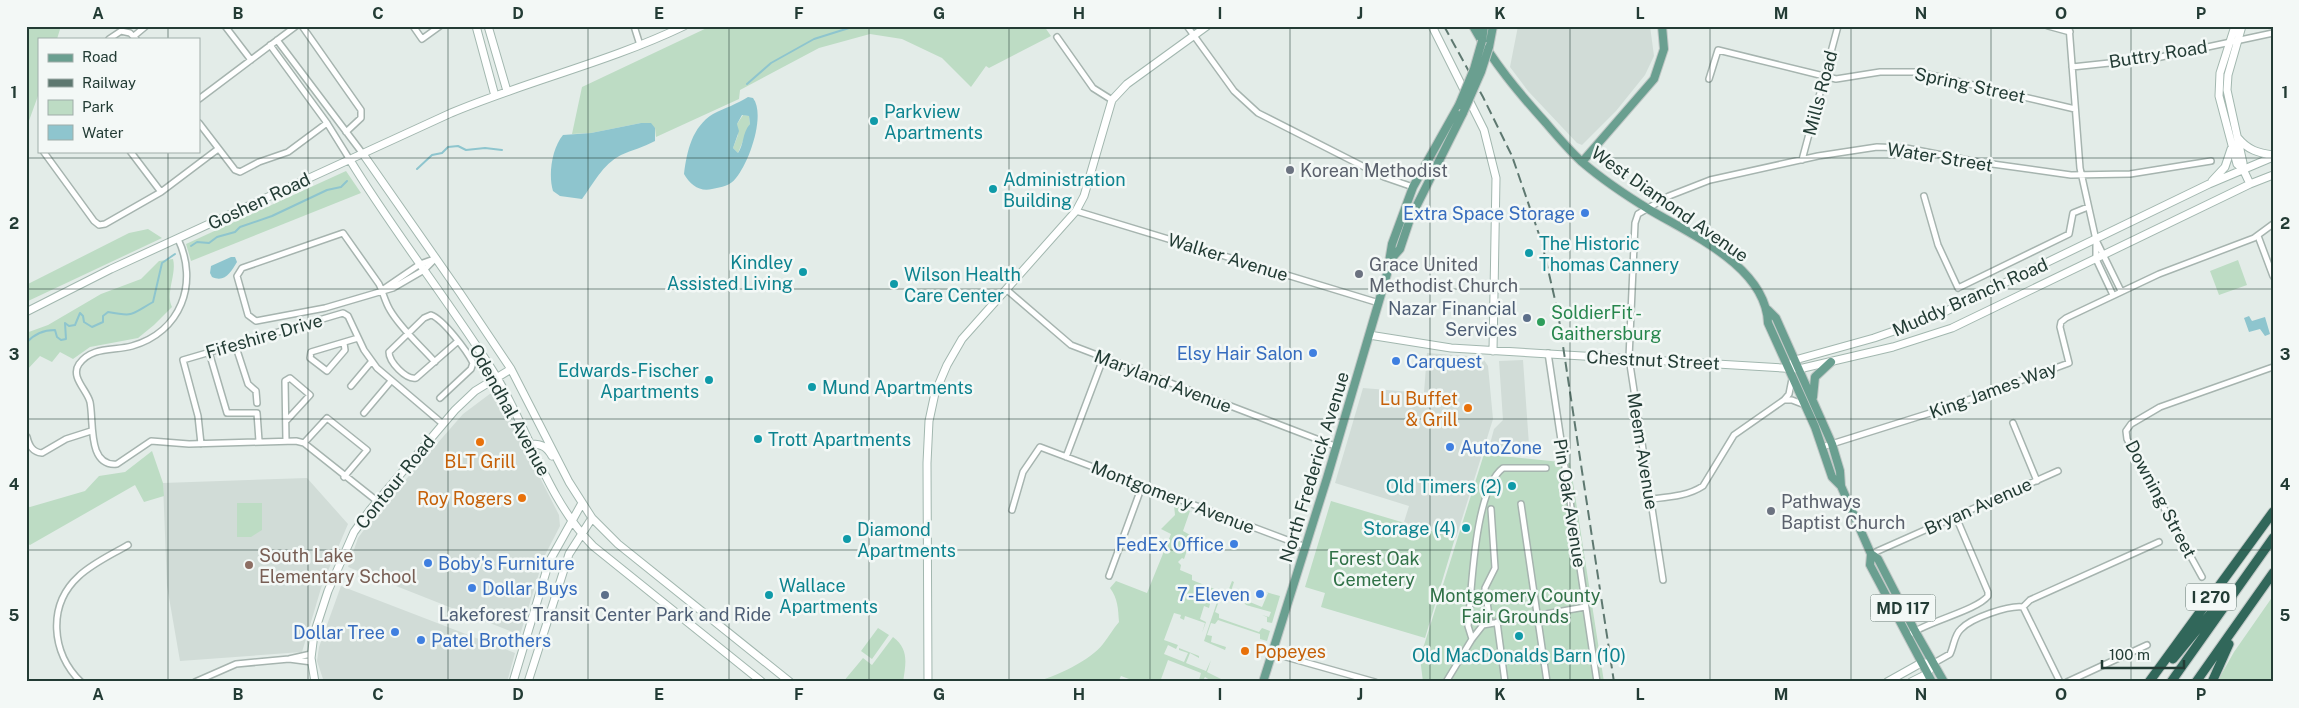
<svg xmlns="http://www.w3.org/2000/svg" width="2299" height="708" font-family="'Public Sans',sans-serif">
  <rect width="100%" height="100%" fill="#e3ece8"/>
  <path fill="#d1dcd7" d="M1518,26H1650L1654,56L1645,75L1616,111L1582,145L1577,143L1528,91L1510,67Z
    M1427,353L1482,357L1488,366L1493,419L1456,538L1404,522L1409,506L1335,483L1363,388L1424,393Z
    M1523,360L1529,445L1504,444L1503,456L1487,455L1494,429L1503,420L1499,361Z
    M491,393L498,395L559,515L560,526L544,557L520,635L348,567L358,538L374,516L463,414Z
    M307,478L348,524L322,585L302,652L180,661L167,586L163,483Z
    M341,586L515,653L507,682H324L317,661L319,647Z"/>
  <path fill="#bddcc4" d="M26,26H61L57,39H39V93L26,129Z
    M711,26H1044L1051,36L989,68L986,66L971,87L942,58L902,39L870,34L819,48L740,90L739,99L656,137L655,128L641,123L591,133L572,134L582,87Z
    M743,115L749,116L750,124L738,153L733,148L738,135L737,124Z
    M346,171L361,193L191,261L186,244Z
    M148,229L162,238L26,302V285L129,233Z
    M173,259C177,274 165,293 172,307L154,325L138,338L90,347L73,359L60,352L52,362L40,356L26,371V333L48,325L101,294L141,279L159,261Z
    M2238,260L2247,285L2219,295L2210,271Z
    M152,451L163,483L164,496L144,502L135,485L30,545L26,543V506L30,507L85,491L99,476L125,472Z
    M1484,454L1570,463L1604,682H1423L1420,658Z
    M1331,501L1455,538L1425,638L1321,607L1325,593L1305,587Z
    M237,503H262V530L251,537H237Z
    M1174,505L1243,530L1190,511L1183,531L1192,536L1184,559L1182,558L1178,562L1181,565L1180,570L1192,575V580L1227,594L1232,581L1234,582L1230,594L1262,607L1268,593L1266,592L1280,596L1272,623L1267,622V617L1262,615L1269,617L1271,612L1246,605L1243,601L1226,595L1224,599L1220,598L1215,612L1219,614V618L1259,632L1262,628L1270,631L1267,641L1260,639V634L1218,620L1215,624L1211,623L1207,635L1212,636L1211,642L1226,647L1225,650L1204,641L1217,602L1211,600L1209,608L1204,606L1200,619L1206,622L1202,633L1205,623L1185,616L1184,620L1180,618L1181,615L1174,613L1164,640L1178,645L1176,649L1168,645L1164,654L1184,662L1188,653L1179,650V648L1199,656V658L1190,653L1186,663L1206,671L1211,660L1207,672L1227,682H1213L1205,677L1202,682L1199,680L1201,673L1168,660L1160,682H1137L1121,676L1118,682H1035C1055,677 1091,660 1103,644C1109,636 1113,629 1119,622C1118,608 1118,599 1110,588L1116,581L1147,593L1171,534L1161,529L1175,515Z
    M2273,596V682H2217L2234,652Z
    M878,628L889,635L872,659L861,651Z
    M893,637C909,649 906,663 903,682H843L863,658L872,665Z"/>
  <path fill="#8ec5ce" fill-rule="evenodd" d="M748,97L753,98C766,115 749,163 736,178C730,186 722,187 712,189C700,192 690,185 684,174C687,151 692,127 713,114C725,108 737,104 748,97ZM742,115L749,116L750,124C742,133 744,145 738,153L733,148L739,131L737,124Z
    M641,123H651L655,128V141C644,147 632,150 621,155C602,165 594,183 582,199L560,196L553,191C548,175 552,148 563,135L591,133Z
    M231,257H235L237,262C231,272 225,283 212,277L210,273L211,266Z
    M2249,316L2252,321L2265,317L2270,334L2265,336L2260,329L2249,332L2244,318Z"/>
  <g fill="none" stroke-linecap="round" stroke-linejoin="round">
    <path stroke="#8ec5ce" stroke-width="2" d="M747,84L771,63L814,39L849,28H885L888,26
      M417,169L432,155L442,153L448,147L458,146L466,150L485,148L502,150
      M191,246L197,242L209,243L217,237L235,232L240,227L272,216L327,190L341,187L347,181
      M26,343C34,334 43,330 55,330L57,337L61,340L66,339L65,323L69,326L75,325L80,313L83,316L84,322L92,327L103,322V316L108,312C134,317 130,315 153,302L162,263L175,254"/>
    <defs>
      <path id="street" d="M225,26L251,60
        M302,26L361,110V118L346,132
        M413,26L422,39L440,26
        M634,26L640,45
        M1187,26L1234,91L1258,113L1384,177L1413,187
        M2048,26L2070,32
        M2069,26L2080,168L2096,240V259L2113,295
        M134,36L146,26
        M1057,37L1093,88L1112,100
        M109,39L121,31L130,33L136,39
        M277,40L363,154
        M270,45L327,123L350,160
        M2072,67L2156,58L2273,33
        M1709,79L1718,50L1836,79L1880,72H1918L2075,109
        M199,99L296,26
        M199,123L235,170L240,172L259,162L288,152L327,123
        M43,151L94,221L99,225L105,224L161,192L218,149
        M130,151L161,192
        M1802,160L1838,26
        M1924,196L1938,245L1958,288L2069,234L2073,213L2088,207
        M1076,211L1379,303
        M2258,236L2273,276
        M178,239C199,283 181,332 132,346C114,351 92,346 79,364C70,377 87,390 90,402C94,421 87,467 117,464L151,441L189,444L296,441L304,443L377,501
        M2096,240L2121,291
        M382,290L420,264L434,259
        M1007,290L1071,345L1335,446
        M344,343L345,350L327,371L310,358L311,352L358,338
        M235,344L248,384L256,391L257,403
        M209,352L227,413H257L259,441
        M1548,353L1597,682
        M435,362C420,345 401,329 390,310C385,302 383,292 379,284L343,233L242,268L237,276L248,315L256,321L325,308L393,288L424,270L436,258
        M351,386L372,361
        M440,398L471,369L473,363C467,351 443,319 431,315L424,318L389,352C389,362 406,380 416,378L457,342
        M1784,400H1792L1805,405
        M364,413L391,381
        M2013,423L2037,481
        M27,437C29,445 32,452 42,453L66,439L91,431
        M286,441L285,381L290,378L310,395L287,420
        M304,443L327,418L367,450L344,477
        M201,444L198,416L183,360L343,313L348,316L364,350L377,368L443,424
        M1822,447L1946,408L2069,363L2060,327L2061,322L2066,318L2159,274L2254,238L2273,224
        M1066,457L1103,359
        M1651,499C1669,497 1688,496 1703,486L1734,435L1784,400L1789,394L1792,379
        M1521,504L1547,682
        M1012,510L1023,472L1040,447L1306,547
        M1871,554L2058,471
        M1109,576L1142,486
        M2202,577L2137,459L2127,439L2126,431L2131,424L2160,407L2273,367
        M1663,580L1629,358L1635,223L1638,214L1669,196L1710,180L1818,156L1877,147L1906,148L1978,162L2071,175L2130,174L2211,161
        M2023,607L2030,600L2159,542
        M1497,622L1505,682
        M1490,623L1485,588L1495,568L1491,509
        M1912,633C1930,621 1977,610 1988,596V592L1956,517
        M1472,639L1468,626C1472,589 1474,490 1503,468H1546
        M1272,653L1375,682
        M289,659L312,662
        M1934,663L1950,654C1954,646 1954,635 1961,629C1971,618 2009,605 2023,607L2060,682
        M81,682C51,653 47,605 79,576C93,563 111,555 128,545
        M195,682L236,664L289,659L311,654
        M1446,682L1472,639L1483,625L1585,607
        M2067,682L2147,645"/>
      <path id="secondary" d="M476,26L495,96
        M488,26L507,91
        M1432,26L1484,130L1496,178L1493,351
        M2235,26L2220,73L2219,96L2237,164L2243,169L2250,184
        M2242,26L2228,75L2227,90L2243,163V169
        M2238,138C2248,150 2258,153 2273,155
        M363,154L460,293L511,369L569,482L592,518L618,544L790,682
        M350,160C395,234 450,302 496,376C529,431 547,499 593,546L762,682
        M2212,181L2225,167L2231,149
        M26,312L111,269L451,113C527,81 609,62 684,26
        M1369,335L1451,348L1799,369L1893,347L1952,328L2250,184L2273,175
        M1792,363L1795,360L1874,338L1934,317L2209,184L2273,157
        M531,444C542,444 547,447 552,456
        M315,682L311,658L314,634L328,591L354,532L370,510L455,410L475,391L511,369
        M513,682L549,562L582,503
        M528,682L569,554L592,518
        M928,682L927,463L929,421L935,393L947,365L962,339L1076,211L1084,196L1112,100L1127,84L1207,26
        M1887,682L1921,663H1934L1927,674L1911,682"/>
      <path id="primary" d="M1473,26C1493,62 1518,92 1546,123C1557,136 1569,150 1582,162C1603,180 1627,196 1650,210C1692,235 1766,267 1768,323L1815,427L1832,477L1841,486
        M1482,41L1484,26
        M1489,47L1493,26
        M1582,162L1654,79L1664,49L1662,26
        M1391,259L1400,249L1410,219L1463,113
        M1768,310L1776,318L1832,444L1840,471L1841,486L1871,554L1870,565L1932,682
        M1813,397L1815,377L1831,362
        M1871,554L1878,559L1915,631L1944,682
        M1263,682L1327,478L1387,274L1392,244L1413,187L1459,105"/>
      <path id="highway" d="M2173,659L2230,590
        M2149,682L2273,512
        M2171,682L2273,538
        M2196,682L2273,573
        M2212,682L2229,644"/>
    </defs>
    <use href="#street" stroke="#a6b4af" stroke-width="8"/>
    <use href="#secondary" stroke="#a2b7af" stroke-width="9"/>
    <use href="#primary" stroke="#c1c8c6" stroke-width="10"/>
    <use href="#highway" stroke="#c1c8c6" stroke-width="11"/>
    <use href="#street" stroke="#fff" stroke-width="5"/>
    <use href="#secondary" stroke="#fff" stroke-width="7"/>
    <use href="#primary" stroke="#6a9f90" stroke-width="8"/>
    <use href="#highway" stroke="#31675a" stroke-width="9"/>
    <path stroke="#5e7870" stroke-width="2" stroke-dasharray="10 5" stroke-linecap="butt" d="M1444,26L1483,97L1512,156L1542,243L1558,313L1614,682"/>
    <defs>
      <path id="primary-bridge" d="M1459,105L1474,69L1482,41
        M1463,113L1481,72L1489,47"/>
    </defs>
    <use href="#primary-bridge" stroke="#c1c8c6" stroke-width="10" stroke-linecap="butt"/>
    <use href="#primary-bridge" stroke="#6a9f90" stroke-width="8"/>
  </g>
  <path fill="none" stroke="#233c35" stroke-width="1" stroke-opacity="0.55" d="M168,26V39M308,26V682M448,26V682M588,26V682M729,26V682M869,26V682M1009,26V682M1150,26V682M1290,26V682M1430,26V682M1570,26V682M1710,26V682M1851,26V682M1991,26V682M2131,26V682M168,151V682M26,158H2273M26,289H2273M26,419H2273M26,550H2273"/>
  <g fill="#0f9aa8" stroke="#f3f8f6" stroke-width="2">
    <circle cx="874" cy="121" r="5"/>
    <circle cx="993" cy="189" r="5"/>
    <circle cx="1529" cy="253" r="5"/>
    <circle cx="803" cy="272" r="5"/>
    <circle cx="894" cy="284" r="5"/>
    <circle cx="709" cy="380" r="5"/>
    <circle cx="812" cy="387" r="5"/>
    <circle cx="758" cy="439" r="5"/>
    <circle cx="1512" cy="486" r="5"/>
    <circle cx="1466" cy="528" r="5"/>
    <circle cx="847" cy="539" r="5"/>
    <circle cx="769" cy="595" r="5"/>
    <circle cx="1519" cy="636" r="5"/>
  </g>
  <g fill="#6b7280" stroke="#f3f8f6" stroke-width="2">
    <circle cx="1290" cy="170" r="5"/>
    <circle cx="1359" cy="274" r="5"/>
    <circle cx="1771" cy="511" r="5"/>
  </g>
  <g fill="#3f7fe0" stroke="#f3f8f6" stroke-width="2">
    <circle cx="1585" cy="213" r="5"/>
    <circle cx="1313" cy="353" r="5"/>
    <circle cx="1396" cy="361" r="5"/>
    <circle cx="1450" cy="447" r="5"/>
    <circle cx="1234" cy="544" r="5"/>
    <circle cx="428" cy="563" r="5"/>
    <circle cx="472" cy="588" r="5"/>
    <circle cx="1260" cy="594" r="5"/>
    <circle cx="395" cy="632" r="5"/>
    <circle cx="421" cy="640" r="5"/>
  </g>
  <g fill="#5c6f8a" stroke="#f3f8f6" stroke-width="2">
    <circle cx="1527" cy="318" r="5"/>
    <circle cx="605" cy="595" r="5"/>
  </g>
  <circle fill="#2e9e5b" stroke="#f3f8f6" stroke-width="2" cx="1541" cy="322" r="5"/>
  <g fill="#e8710a" stroke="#f3f8f6" stroke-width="2">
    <circle cx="1468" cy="408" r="5"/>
    <circle cx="480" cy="442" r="5"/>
    <circle cx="522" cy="498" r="5"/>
    <circle cx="1245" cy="651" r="5"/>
  </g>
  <circle fill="#8d6e63" stroke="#f3f8f6" stroke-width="2" cx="249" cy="565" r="5"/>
  <g text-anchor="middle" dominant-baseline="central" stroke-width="5" stroke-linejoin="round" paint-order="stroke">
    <g fill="#f3f8f6" stroke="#61746f" stroke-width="1">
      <rect x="2186" y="583.5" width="50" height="27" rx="4"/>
      <rect x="1870.5" y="594.5" width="65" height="27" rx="4"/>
    </g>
    <g font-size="16" font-weight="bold" fill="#233c35">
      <text x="2211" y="597">I 270</text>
      <text x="1903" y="608">MD 117</text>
    </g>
    <g font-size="18" fill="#233c35" stroke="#f3f8f6">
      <text transform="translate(2158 54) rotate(-9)">Buttry Road</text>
      <text transform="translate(1970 85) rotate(12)">Spring Street</text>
      <text transform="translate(1820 93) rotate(-75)">Mills Road</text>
      <text transform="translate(1940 157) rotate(9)">Water Street</text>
      <text transform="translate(259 201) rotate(-25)">Goshen Road</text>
      <text transform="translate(1670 204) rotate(35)">West Diamond Avenue</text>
      <text transform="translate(1228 257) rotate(17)">Walker Avenue</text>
      <text transform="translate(1970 297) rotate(-24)">Muddy Branch Road</text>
      <text transform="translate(264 336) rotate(-16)">Fifeshire Drive</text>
      <text transform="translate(1653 360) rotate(3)">Chestnut Street</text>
      <text transform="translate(1163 381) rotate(21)">Maryland Avenue</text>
      <text transform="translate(1993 390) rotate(-20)">King James Way</text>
      <text transform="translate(510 410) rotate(61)">Odendhal Avenue</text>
      <text transform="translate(1643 451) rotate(81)">Meem Avenue</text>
      <text transform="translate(1314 467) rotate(-73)">North Frederick Avenue</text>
      <text transform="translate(395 482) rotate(-51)">Contour Road</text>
      <text transform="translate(1173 497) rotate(21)">Montgomery Avenue</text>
      <text transform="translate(2161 499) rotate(62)">Downing Street</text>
      <text transform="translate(1570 503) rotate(81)">Pin Oak Avenue</text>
      <text transform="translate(1978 506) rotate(-24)">Bryan Avenue</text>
    </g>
    <g font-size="18" fill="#0d838f" stroke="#f3f8f6" text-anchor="start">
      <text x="884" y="111">Parkview<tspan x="884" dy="21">Apartments</tspan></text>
      <text x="1003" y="179">Administration<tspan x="1003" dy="21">Building</tspan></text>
      <text x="1539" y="243">The Historic<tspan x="1539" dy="21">Thomas Cannery</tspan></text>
      <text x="793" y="262" text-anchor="end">Kindley<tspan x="793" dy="21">Assisted Living</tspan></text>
      <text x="904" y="274">Wilson Health<tspan x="904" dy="21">Care Center</tspan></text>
      <text x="699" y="370" text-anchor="end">Edwards-Fischer<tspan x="699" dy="21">Apartments</tspan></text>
      <text x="822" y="387">Mund Apartments</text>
      <text x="768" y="439">Trott Apartments</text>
      <text x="1502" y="486" text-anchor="end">Old Timers (2)</text>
      <text x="1456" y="528" text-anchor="end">Storage (4)</text>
      <text x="857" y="529">Diamond<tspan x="857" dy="21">Apartments</tspan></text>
      <text x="779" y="585">Wallace<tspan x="779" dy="21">Apartments</tspan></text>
      <text x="1519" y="655" text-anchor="middle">Old MacDonalds Barn (10)</text>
    </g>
    <g font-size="18" fill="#5b616d" stroke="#f3f8f6" text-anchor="start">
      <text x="1300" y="170">Korean Methodist</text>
      <text x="1369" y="264">Grace United<tspan x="1369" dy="21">Methodist Church</tspan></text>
      <text x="1781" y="501">Pathways<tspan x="1781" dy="21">Baptist Church</tspan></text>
    </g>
    <g font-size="18" fill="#366cbe" stroke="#f3f8f6" text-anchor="end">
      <text x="1575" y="213">Extra Space Storage</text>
      <text x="1303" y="353">Elsy Hair Salon</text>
      <text x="1406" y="361" text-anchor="start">Carquest</text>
      <text x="1460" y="447" text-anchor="start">AutoZone</text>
      <text x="1224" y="544">FedEx Office</text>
      <text x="438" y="563" text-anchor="start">Boby's Furniture</text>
      <text x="482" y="588" text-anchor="start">Dollar Buys</text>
      <text x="1250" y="594">7-Eleven</text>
      <text x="385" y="632">Dollar Tree</text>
      <text x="431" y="640" text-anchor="start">Patel Brothers</text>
    </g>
    <g font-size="18" fill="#4e5e75" stroke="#f3f8f6" text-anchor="end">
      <text x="1517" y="308">Nazar Financial<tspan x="1517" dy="21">Services</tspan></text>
      <text x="605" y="614" text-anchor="middle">Lakeforest Transit Center Park and Ride</text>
    </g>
    <g font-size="18" fill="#27864d" stroke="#f3f8f6" text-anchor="start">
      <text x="1551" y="312">SoldierFit -<tspan x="1551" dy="21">Gaithersburg</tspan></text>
    </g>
    <g font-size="18" fill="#c56008" stroke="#f3f8f6" text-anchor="end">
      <text x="1458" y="398">Lu Buffet<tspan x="1458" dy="21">&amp; Grill</tspan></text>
      <text x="480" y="461" text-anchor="middle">BLT Grill</text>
      <text x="512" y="498">Roy Rogers</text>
      <text x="1255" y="651" text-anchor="start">Popeyes</text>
    </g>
    <g font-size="18" fill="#785e54" stroke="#f3f8f6" text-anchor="start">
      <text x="259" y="555">South Lake<tspan x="259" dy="21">Elementary School</tspan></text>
    </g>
    <g font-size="18" fill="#307147" stroke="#f3f8f6">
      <text x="1374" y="558">Forest Oak<tspan x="1374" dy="21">Cemetery</tspan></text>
      <text x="1515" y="595">Montgomery County<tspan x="1515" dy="21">Fair Grounds</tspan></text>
    </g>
  </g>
  <rect width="2299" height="708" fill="none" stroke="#f3f8f6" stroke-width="55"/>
  <rect x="38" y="38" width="162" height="115" fill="#f3f8f6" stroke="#a0ada9"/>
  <rect x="48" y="54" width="25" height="8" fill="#6a9f90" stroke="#a0ada9"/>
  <text x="82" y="62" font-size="15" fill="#233c35">Road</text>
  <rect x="48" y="79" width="25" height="8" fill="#5e7870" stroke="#a0ada9"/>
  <text x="82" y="88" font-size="15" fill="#233c35">Railway</text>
  <rect x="48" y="100" width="25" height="15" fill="#bddcc4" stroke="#a0ada9"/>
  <text x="82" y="112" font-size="15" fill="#233c35">Park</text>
  <rect x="48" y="125" width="25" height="15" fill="#8ec5ce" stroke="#a0ada9"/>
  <text x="82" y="138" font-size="15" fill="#233c35">Water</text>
  <path d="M2102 660v8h82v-8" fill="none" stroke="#233c35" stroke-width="2.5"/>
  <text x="2109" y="660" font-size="15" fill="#233c35" stroke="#f3f8f6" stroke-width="4" paint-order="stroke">100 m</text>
  <rect x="28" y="28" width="2244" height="652" fill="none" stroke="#233c35" stroke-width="2"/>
  <g font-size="16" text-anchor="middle" font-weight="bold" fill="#233c35">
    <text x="98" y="19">A</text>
    <text x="238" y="19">B</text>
    <text x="378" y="19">C</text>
    <text x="518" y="19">D</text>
    <text x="659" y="19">E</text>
    <text x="799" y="19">F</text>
    <text x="939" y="19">G</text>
    <text x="1079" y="19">H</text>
    <text x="1220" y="19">I</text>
    <text x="1360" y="19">J</text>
    <text x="1500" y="19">K</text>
    <text x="1640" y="19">L</text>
    <text x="1781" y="19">M</text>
    <text x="1921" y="19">N</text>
    <text x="2061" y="19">O</text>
    <text x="2201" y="19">P</text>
    <text x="14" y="98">1</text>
    <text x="2285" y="98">1</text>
    <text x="14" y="229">2</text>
    <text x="2285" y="229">2</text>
    <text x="14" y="360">3</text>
    <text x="2285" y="360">3</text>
    <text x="14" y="490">4</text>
    <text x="2285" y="490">4</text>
    <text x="14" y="621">5</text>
    <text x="2285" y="621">5</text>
    <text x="98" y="700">A</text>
    <text x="238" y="700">B</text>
    <text x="378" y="700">C</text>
    <text x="518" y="700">D</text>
    <text x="659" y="700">E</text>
    <text x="799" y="700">F</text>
    <text x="939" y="700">G</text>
    <text x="1079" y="700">H</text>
    <text x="1220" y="700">I</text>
    <text x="1360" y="700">J</text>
    <text x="1500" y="700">K</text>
    <text x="1640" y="700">L</text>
    <text x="1781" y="700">M</text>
    <text x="1921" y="700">N</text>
    <text x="2061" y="700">O</text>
    <text x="2201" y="700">P</text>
  </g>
</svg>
